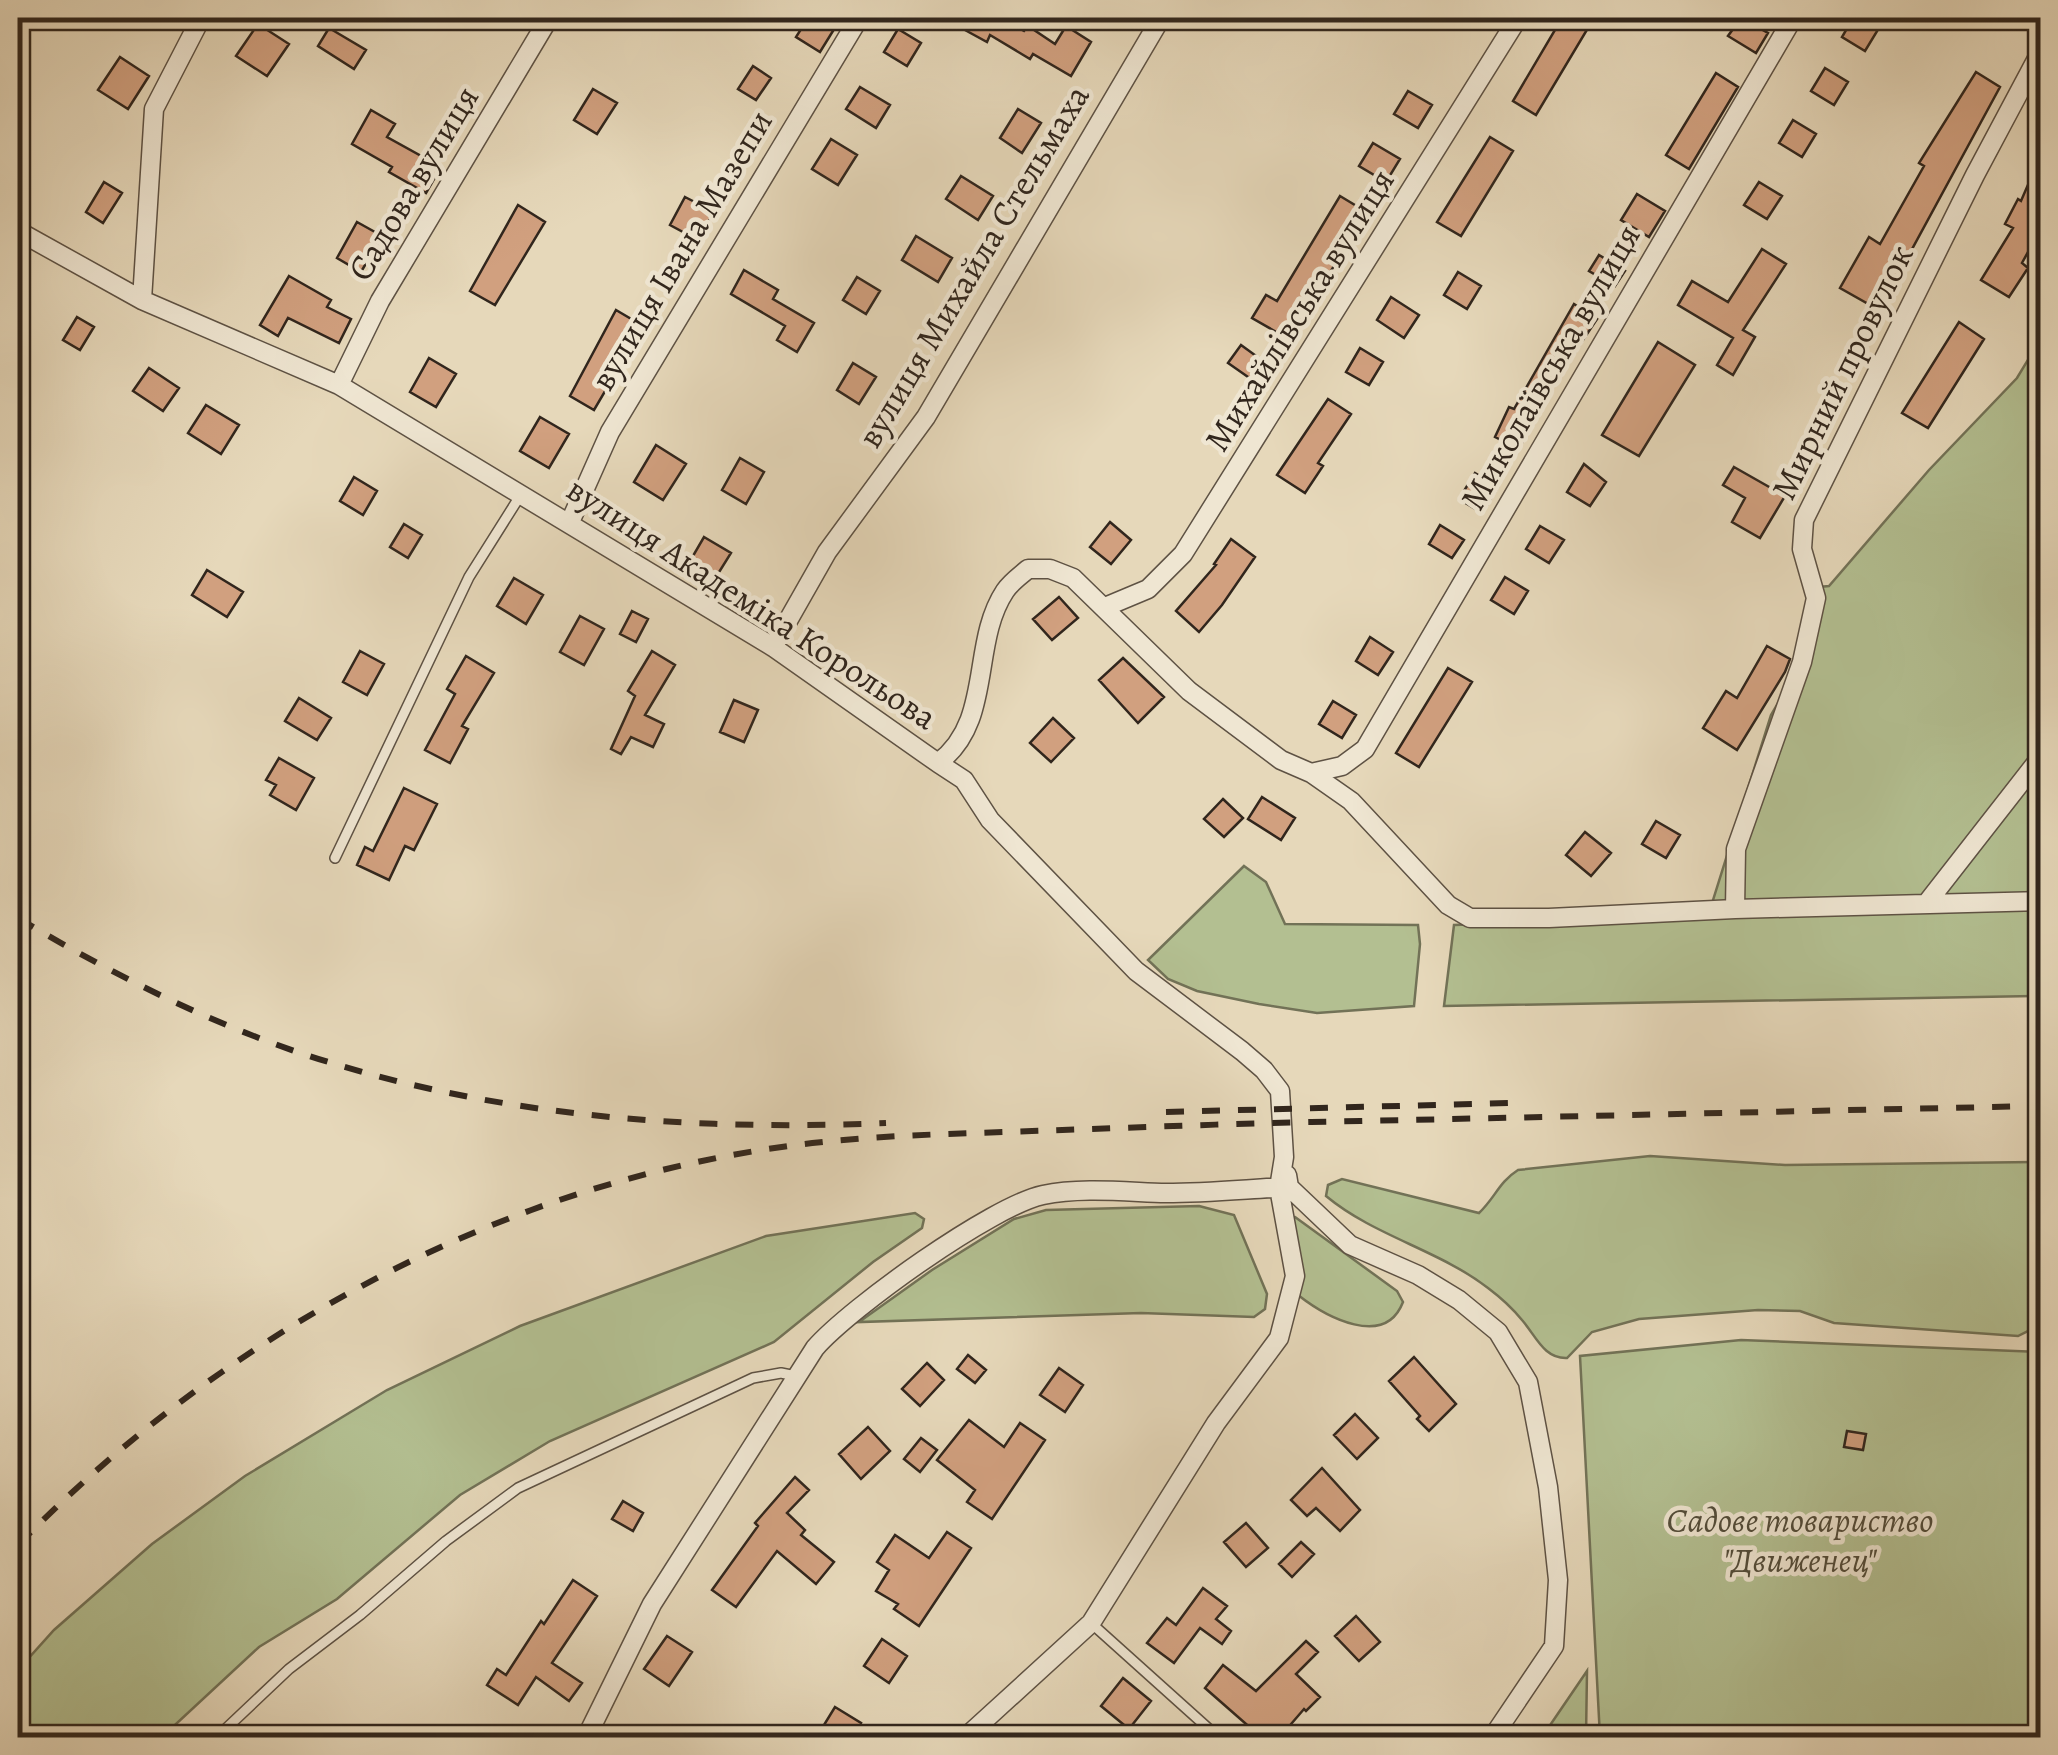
<svg xmlns="http://www.w3.org/2000/svg" width="2058" height="1755" font-family="Alegreya,serif">
  <rect width="100%" height="100%" fill="#e6d8ba"/>
  <filter id="stains"><feTurbulence type="fractalNoise" baseFrequency=".002" numOctaves="4"/><feColorMatrix values="0 0 0 0 .2 0 0 0 0 .09 0 0 0 0 .02 0 0 0 .5 -.17"/></filter>
  <radialGradient id="worn" r=".72"><stop offset=".6" stop-color="#630" stop-opacity="0"/><stop offset="1" stop-color="#630" stop-opacity=".3"/></radialGradient>
  <path fill="#b3bf91" stroke="#727257" stroke-width="2.5" d="M2040,340V996L1444,1006L1454,925L1708,916L1771,715L1800,666L1819,587L1829,586L1929,470L2017,378Z
    M1244,866L1266,882L1285,924L1418,925L1420,944L1414,1006L1317,1013L1259,1004L1197,991L1168,979L1148,960Z
    M1650,1156L1785,1165L2040,1162V1325L2018,1336L1834,1323L1800,1311L1758,1310L1639,1319L1592,1332L1567,1358C1544,1359 1536,1336 1522,1320C1513,1309 1500,1297 1488,1288C1439,1250 1374,1236 1326,1196L1328,1185L1342,1179L1479,1213C1495,1198 1499,1182 1518,1170Z
    M1199,1206L1234,1215L1267,1294L1265,1309L1254,1317L1141,1313L859,1322L932,1270L1014,1219L1046,1210Z
    M915,1213L924,1219L922,1228L873,1262L774,1342L550,1441L460,1495L337,1599L259,1647L162,1737H18V1670L54,1630L152,1544L245,1476L387,1390L520,1326L766,1236Z
    M1295,1217L1397,1291L1403,1302C1385,1349 1326,1317 1298,1295L1287,1219Z
    M1741,1340L2040,1352V1737H1600L1580,1356Z
    M1587,1671L1586,1737H1542Z"/>
  <path fill="#d1a07f" stroke="#31261d" stroke-width="2.5" d="M808,18H841L820,52L796,37Z
    M943,18H1000L1024,31L1028,26L1055,44L1066,26L1091,42L1071,76L1033,54L1030,59L990,35L987,42Z
    M1562,18H1594L1536,115L1513,101Z
    M1741,18L1768,33L1756,53L1728,36Z
    M1853,18H1862L1879,28L1865,51L1842,37Z
    M258,24L289,44L267,76L236,56Z
    M329,28L366,50L354,69L318,46Z
    M898,29L921,43L907,66L884,52Z
    M120,57L149,76L128,109L98,90Z
    M753,66L771,78L756,100L738,89Z
    M1825,68L1848,82L1834,105L1811,91Z
    M1976,72L2000,87L1879,310L1840,288L1869,237L1880,244L1924,166L1919,163Z
    M1716,73L1738,87L1689,169L1666,155Z
    M860,87L890,105L876,128L846,109Z
    M593,89L617,103L597,134L574,120Z
    M1408,91L1432,105L1418,128L1394,114Z
    M1018,109L1041,123L1022,153L1000,138Z
    M371,110L395,124L387,137L441,167L426,193L389,172L392,167L352,144Z
    M1793,120L1816,134L1802,157L1779,143Z
    M1490,137L1513,151L1461,236L1437,222Z
    M831,139L857,155L838,185L812,169Z
    M1373,143L1400,159L1386,182L1359,166Z
    M2040,157V230L2022,263L2028,268L2009,297L1981,280L2013,228L2005,224L2018,199L2021,201Z
    M961,176L993,196L978,220L946,199Z
    M104,182L122,193L103,223L86,212Z
    M1759,182L1782,196L1767,219L1744,205Z
    M1637,194L1665,211L1649,237L1621,220Z
    M1340,196L1368,213L1302,316L1305,318L1292,341L1252,318L1266,295L1277,301Z
    M685,197L714,212L698,240L670,225Z
    M518,205L545,222L495,305L470,291Z
    M357,222L382,236L361,272L337,258Z
    M916,236L952,258L938,282L902,260Z
    M1762,249L1786,264L1743,330L1755,337L1733,375L1717,365L1733,338L1678,305L1692,281L1728,302Z
    M1599,255L1625,271L1615,286L1589,271Z
    M744,270L778,290L773,299L814,323L797,352L777,340L785,326L731,294Z
    M1458,272L1481,286L1467,309L1444,295Z
    M289,276L331,300L327,307L351,319L339,343L288,318L278,336L260,325Z
    M857,277L880,291L866,314L843,300Z
    M1391,297L1419,315L1404,338L1377,320Z
    M1574,304L1597,319L1542,401L1519,449L1495,437L1509,407L1514,409Z
    M616,310L643,326L611,375L614,376L594,410L570,396Z
    M77,317L94,327L80,350L63,340Z
    M1959,322L1984,339L1928,428L1902,413Z
    M1658,342L1695,365L1639,456L1602,435Z
    M1241,345L1274,369L1261,386L1228,363Z
    M1360,348L1383,362L1369,385L1346,372Z
    M429,358L456,374L436,407L410,392Z
    M853,363L876,377L859,404L837,390Z
    M149,368L179,388L163,411L133,391Z
    M1328,399L1351,414L1318,463L1323,466L1305,493L1277,475Z
    M206,405L239,425L221,454L188,433Z
    M540,417L569,434L549,468L520,451Z
    M656,445L686,464L663,500L634,482Z
    M740,458L764,472L746,504L722,490Z
    M1584,464L1606,482L1590,506L1567,492Z
    M1734,467L1785,496L1760,538L1732,522L1745,498L1723,485Z
    M1475,473L1498,487L1482,513L1459,499Z
    M354,477L377,491L363,515L340,501Z
    M1110,522L1131,540L1111,564L1090,547Z
    M404,524L422,535L408,558L390,547Z
    M1440,525L1464,540L1452,558L1429,544Z
    M1540,526L1564,540L1549,563L1526,549Z
    M704,537L731,553L716,577L690,561Z
    M1231,539L1255,557L1222,605L1199,632L1176,611L1216,565L1214,564Z
    M207,570L243,592L227,617L192,595Z
    M1505,577L1528,591L1514,614L1491,600Z
    M514,578L543,595L526,624L497,606Z
    M1059,597L1078,618L1052,640L1033,619Z
    M632,611L648,619L636,642L620,634Z
    M580,616L604,629L584,665L560,652Z
    M1370,637L1393,652L1378,675L1356,661Z
    M1767,646L1790,659L1785,672L1737,750L1703,728L1726,691L1737,698Z
    M360,651L384,664L367,695L343,682Z
    M652,651L675,665L645,715L664,724L653,747L631,737L621,754L611,749L635,696L628,691Z
    M466,656L494,673L462,726L468,729L450,763L425,750L455,694L447,689Z
    M1123,658L1164,697L1138,723L1099,680Z
    M1448,668L1472,682L1419,767L1396,753Z
    M299,698L331,718L317,740L285,721Z
    M734,700L758,710L744,742L720,732Z
    M1333,701L1356,715L1342,738L1319,724Z
    M1053,718L1074,738L1051,762L1030,743Z
    M279,758L314,778L296,810L270,795L276,785L266,780Z
    M404,788L437,804L414,850L405,846L389,880L357,865L365,847L373,851Z
    M1262,797L1295,818L1281,840L1248,819Z
    M1223,799L1243,818L1224,837L1204,819Z
    M1656,821L1680,835L1666,858L1642,844Z
    M1585,832L1611,853L1591,876L1566,855Z
    M968,1355L986,1370L975,1383L957,1369Z
    M1414,1357L1456,1404L1429,1431L1417,1419L1420,1416L1389,1381Z
    M927,1363L944,1380L920,1406L902,1389Z
    M1059,1368L1083,1385L1065,1412L1040,1395Z
    M1355,1414L1378,1438L1357,1459L1334,1435Z
    M969,1420L1004,1447L1020,1423L1045,1440L992,1519L967,1502L975,1490L937,1460Z
    M868,1427L890,1451L861,1479L839,1454Z
    M1847,1431L1866,1434L1863,1450L1844,1447Z
    M921,1438L937,1450L920,1472L904,1459Z
    M1322,1468L1360,1510L1340,1531L1316,1508L1307,1516L1291,1500Z
    M795,1477L809,1490L787,1513L805,1530L801,1535L834,1562L816,1584L777,1551L736,1607L712,1590L758,1526L755,1523Z
    M623,1501L643,1513L633,1531L612,1519Z
    M1246,1523L1268,1548L1246,1567L1224,1542Z
    M947,1532L971,1548L919,1626L894,1609L898,1604L876,1591L889,1570L877,1562L895,1535L929,1558Z
    M1301,1542L1314,1554L1292,1577L1279,1564Z
    M573,1580L597,1596L552,1663L582,1683L569,1701L536,1677L518,1705L487,1685L497,1669L506,1675L541,1621L544,1624Z
    M1203,1588L1227,1606L1216,1619L1231,1631L1222,1644L1200,1628L1174,1663L1147,1643L1167,1618L1176,1625Z
    M1356,1616L1380,1642L1359,1661L1335,1636Z
    M667,1636L692,1652L669,1686L644,1669Z
    M882,1639L907,1656L889,1683L864,1666Z
    M1306,1641L1318,1652L1296,1674L1320,1697L1306,1711L1304,1709L1279,1738H1262L1205,1688L1223,1665L1256,1691Z
    M1123,1678L1151,1701L1129,1729L1101,1706Z
    M835,1707L861,1723L852,1738H816Z"/>
  <g fill="none" stroke-linecap="round" stroke-linejoin="round">
    <defs>
      <path id="lane" d="M335,858L469,577L520,496
        M1091,1623L1219,1738
        M216,1738L289,1669L360,1615L446,1541L518,1488L753,1378L781,1373L796,1376"/>
      <path id="street" d="M18,231L142,300L339,385L773,647L938,763C994,721 970,644 1005,591C1011,582 1020,576 1028,569H1050L1073,578L1189,691L1281,760L1311,773L1342,766L1365,749L1793,18
        M142,300L154,109L201,18
        M339,385L380,301L549,18
        M570,522L610,432L859,18
        M1105,607L1148,589L1183,554L1518,18
        M773,647L827,552L926,417L1161,18
        M938,763L964,780L990,820L1136,971L1242,1051L1264,1070L1280,1091L1284,1157L1279,1188L1295,1276L1279,1338L1216,1423L1091,1623L965,1738
        M1311,773L1351,801L1448,905L1470,918H1549L1735,909L2040,901
        M1926,904L2040,758
        M1735,909L1736,849L1802,662L1816,598L1802,549L1804,520L1975,175L2040,53
        M1287,1175L1289,1187L1350,1245L1418,1275L1459,1300L1498,1332L1528,1382L1548,1487L1558,1580L1554,1646L1492,1738
        M586,1738L652,1604L815,1348C851,1307 992,1206 1043,1195C1081,1187 1127,1192 1166,1193C1207,1193 1247,1189 1288,1187"/>
    </defs>
    <use href="#lane" stroke="#5e5244" stroke-width="12"/>
    <use href="#street" stroke="#5e5244" stroke-width="21"/>
    <use href="#lane" stroke="#efe6d2" stroke-width="9"/>
    <use href="#street" stroke="#efe6d2" stroke-width="18"/>
    <path stroke="#31261d" stroke-width="6" stroke-dasharray="18 18" stroke-linecap="butt" d="M18,918C117,977 224,1031 335,1064C513,1118 701,1131 886,1123
      M1166,1112L1511,1103
      M18,1545C225,1333 500,1183 796,1145C874,1135 953,1134 1032,1131C1124,1128 1218,1124 1311,1122C1554,1117 1797,1111 2040,1106"/>
  </g>
  <g text-anchor="middle" dominant-baseline="central" stroke-width="9" stroke-linejoin="round" paint-order="stroke">
    <g font-size="35" fill="#31261d" stroke="#efe6d2">
      <text transform="translate(413 183) rotate(-59)">Садова вулиця</text>
      <text transform="translate(681 250) rotate(-59)">вулиця Івана Мазепи</text>
      <text transform="translate(973 266) rotate(-59)">вулиця Михайла Стельмаха</text>
      <text transform="translate(1299 310) rotate(-58)">Михайлівська вулиця</text>
      <text transform="translate(1550 367) rotate(-60)">Миколаївська вулиця</text>
      <text transform="translate(1842 372) rotate(-64)">Мирний провулок</text>
      <text transform="translate(752 603) rotate(33)">вулиця Академіка Корольова</text>
    </g>
    <g font-size="35" font-style="italic" fill="#524c3a" stroke="#efe6d2">
      <text x="1800" y="1520">Садове товариство<tspan x="1800" dy="40">"Движенец"</tspan></text>
    </g>
  </g>
  <rect width="2058" height="1755" fill="none" stroke="#e6d8ba" stroke-width="60"/>
  <rect x="20" y="20" width="2018" height="1715" fill="none" stroke="#31261d" stroke-width="5"/>
  <rect x="30" y="30" width="1998" height="1695" fill="none" stroke="#31261d" stroke-width="2.5"/>
  <rect width="100%" height="100%" filter="url(#stains)"/>
  <rect width="100%" height="100%" fill="url(#worn)"/>
</svg>
